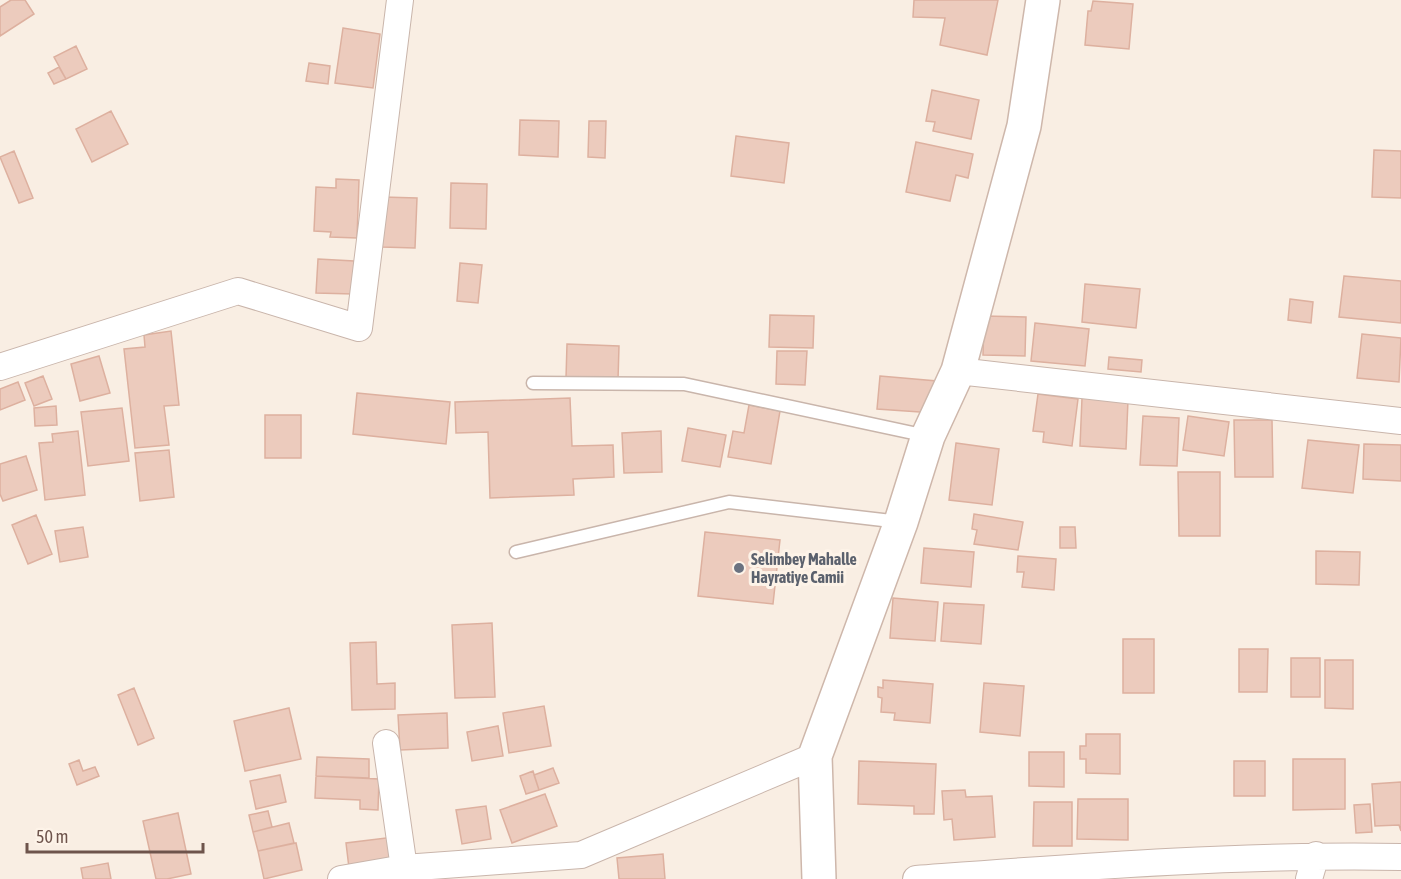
<svg xmlns="http://www.w3.org/2000/svg" width="1401" height="879" font-family="'Asap Condensed',sans-serif">
  <rect width="100%" height="100%" fill="#f9eee3"/>
  <path fill="#eccbbd" stroke="#ddb09f" stroke-width="1.5" d="M11,0H25L34,14L0,36V7Z
    M914,0H998L987,55L940,45L945,18L913,17Z
    M1093,1L1133,4L1129,49L1085,45L1088,11H1091Z
    M343,28L380,34L373,88L335,83Z
    M76,46L87,69L66,79L54,57Z
    M309,63L330,66L328,84L306,81Z
    M59,67L66,79L54,84L48,73Z
    M932,90L979,100L971,139L933,131L935,122L926,121Z
    M111,111L128,144L92,162L76,129Z
    M520,120L559,121L558,157L519,155Z
    M589,121H606L605,158L588,157Z
    M736,136L789,143L784,183L731,176Z
    M916,142L973,154L968,178L956,175L950,201L906,192Z
    M1374,150L1401,151V198L1372,197Z
    M14,151L33,198L19,203L0,157Z
    M336,179L359,180L357,238L330,237L331,232L314,231L316,187L336,188Z
    M451,183L487,184L486,229L450,228Z
    M383,197L417,198L415,248L382,247Z
    M318,259L354,261L353,294L316,293Z
    M460,263L482,265L478,303L457,301Z
    M1344,276L1401,281V323L1339,317Z
    M1085,284L1140,289L1136,328L1082,322Z
    M1290,299L1313,302L1311,323L1288,320Z
    M770,315L814,316L813,348L769,347Z
    M984,316L1026,317L1025,356L983,355Z
    M1035,323L1089,329L1085,366L1031,361Z
    M171,331L179,405L164,406L169,445L135,448L124,349L145,347L144,335Z
    M1362,334L1401,338L1399,382L1357,378Z
    M567,344L619,346L618,380L566,378Z
    M777,351H807L805,385L776,384Z
    M99,356L110,393L80,401L71,364Z
    M1109,357L1142,360L1141,372L1108,369Z
    M43,376L52,399L34,406L25,383Z
    M880,376L937,381L934,413L877,409Z
    M18,382L25,400L0,410V389Z
    M357,393L450,402L446,444L353,434Z
    M1038,394L1078,399L1072,446L1043,442L1044,432L1033,431Z
    M570,398L572,446L613,445L614,477L573,479L574,495L490,498L488,432L456,433L455,402Z
    M1082,398L1128,400L1126,449L1080,446Z
    M749,405L780,411L771,464L728,457L733,431L744,433Z
    M56,406L57,425L35,426L34,408Z
    M122,408L129,461L88,466L81,412Z
    M265,415H301V458H265Z
    M1143,416L1179,418L1177,466L1140,465Z
    M1188,416L1229,422L1224,456L1183,450Z
    M1234,420H1272L1273,477H1235Z
    M688,428L726,435L720,467L682,461Z
    M78,431L85,495L45,500L39,443L53,442L52,434Z
    M661,431L662,472L624,473L622,433Z
    M1308,440L1359,445L1353,493L1302,488Z
    M956,443L999,449L992,505L949,500Z
    M1364,444L1401,445V481L1363,479Z
    M169,450L174,497L140,501L135,453Z
    M26,456L37,490L3,501L0,494V464Z
    M1178,472H1220V536H1179Z
    M974,514L1023,522L1018,550L974,544L977,530L972,529Z
    M36,515L52,554L28,564L12,525Z
    M83,527L88,557L60,562L55,531Z
    M1060,527H1075L1076,548H1060Z
    M705,532L780,540L773,604L698,596Z
    M924,548L974,552L971,587L921,583Z
    M1316,551L1360,552L1359,585L1316,584Z
    M1018,556L1056,559L1054,590L1022,587L1024,572H1017Z
    M893,598L938,602L935,641L890,638Z
    M944,603L984,605L981,644L941,641Z
    M492,623L495,697L455,698L452,625Z
    M1123,639H1154V693H1123Z
    M376,642L377,684L395,683V709L352,710L350,643Z
    M1239,649H1268L1267,692H1239Z
    M1291,658H1320V697H1291Z
    M1325,660H1353V709L1325,708Z
    M883,680L933,684L930,723L894,720L895,713L881,712L882,698L878,697V687L883,688Z
    M984,683L1024,686L1020,736L980,732Z
    M134,688L154,738L138,745L118,695Z
    M544,706L551,746L509,753L503,713Z
    M289,708L301,759L245,771L234,721Z
    M447,713L448,748L400,750L398,715Z
    M498,726L503,756L472,761L467,732Z
    M1086,734H1120V774L1086,773V759H1080V746H1086Z
    M1029,752H1064V787L1029,786Z
    M317,757L369,759V778L316,776Z
    M1293,759H1345V809L1293,810Z
    M79,760L83,771L95,767L99,776L77,785L69,764Z
    M859,761L936,764L934,814H914V806L858,804Z
    M1234,761H1265V796H1234Z
    M553,768L559,783L539,790L534,775Z
    M533,771L539,790L526,794L520,776Z
    M280,775L286,802L256,809L250,781Z
    M316,776L379,779L378,810L360,809V800L315,798Z
    M1401,782V831L1399,825L1375,826L1372,784Z
    M965,790L966,797L992,796L995,837L954,840L952,819L944,820L942,791Z
    M545,794L557,826L512,843L500,810Z
    M1078,799H1128V840L1077,839Z
    M1034,802H1072V846H1033Z
    M1370,804L1372,832L1356,833L1354,805Z
    M486,806L491,839L462,844L456,810Z
    M268,811L272,827L253,832L249,815Z
    M178,813L191,874L167,879H156L143,821Z
    M289,823L294,843L258,851L253,832Z
    M394,837L397,862L349,868L346,843Z
    M296,843L302,870L264,879L258,851Z
    M663,854L665,879H619L617,858Z
    M108,863L111,879H83L81,868Z"/>
  <g fill="none" stroke-linecap="round" stroke-linejoin="round">
    <defs>
      <path id="lane" d="M533,383L684,384L927,436
        M516,552L729,502L900,522"/>
      <path id="street" d="M0,367L238,291L359,328L400,0
        M958,371L1401,421
        M386,743L404,868
        M341,879L404,868L581,855L815,756
        M916,879C1077,867 1239,854 1401,857
        M1309,879L1316,855"/>
      <path id="secondary" d="M819,879L815,756L901,522L928,436L958,371L1024,126L1043,0"/>
    </defs>
    <use href="#lane" stroke="#c9b5ab" stroke-width="15"/>
    <use href="#street" stroke="#c9b5ab" stroke-width="28"/>
    <use href="#secondary" stroke="#ceb7ab" stroke-width="36"/>
    <use href="#lane" stroke="#fff" stroke-width="12"/>
    <use href="#street" stroke="#fff" stroke-width="26"/>
    <use href="#secondary" stroke="#fff" stroke-width="33"/>
  </g>
  <circle fill="#6b7280" stroke="#fdf3e8" stroke-width="2" cx="739" cy="568" r="6"/>
  <g text-anchor="middle" dominant-baseline="central" stroke-width="6" stroke-linejoin="round" paint-order="stroke">
    <g font-size="16" font-weight="bold" fill="#5b616d" stroke="#fdf3e8" text-anchor="start">
      <text x="751" y="559">Selimbey Mahalle<tspan x="751" dy="18">Hayratiye Camii</tspan></text>
    </g>
  </g>
  <path d="M27 843v9h176v-9" fill="none" stroke="#6e544c" stroke-width="3"/>
  <text x="36" y="843" font-size="18" fill="#6e544c" stroke="#fdf3e8" stroke-width="4.5" paint-order="stroke">50 m</text>
</svg>
